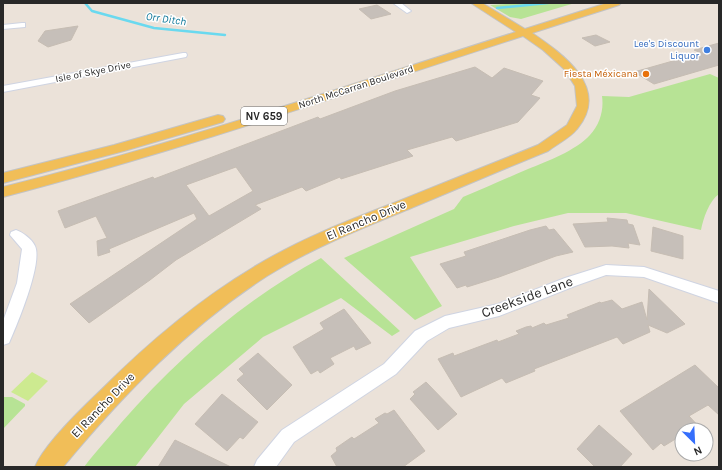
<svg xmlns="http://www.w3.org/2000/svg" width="722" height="470" font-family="Karla,sans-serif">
  <rect width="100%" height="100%" fill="#ebe2d9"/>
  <path fill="#b7e395" d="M524,3H575L521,19L510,17L490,5Z
    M710,74L719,78V194C709,201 703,219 701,230L626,213H568L514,226L410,257L442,306L415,320L344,258L454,209L463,197C485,188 507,178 528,169C548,161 575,151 590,135C600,124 604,110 602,96L629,97Z
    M321,258L400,331L392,336L341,298L263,337L184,404L135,467H84C95,452 109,438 121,423C179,357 244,300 321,258Z
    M3,397H12L25,404V406L3,429Z"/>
  <path fill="#cdea90" d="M32,372L48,381L28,401L11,392Z"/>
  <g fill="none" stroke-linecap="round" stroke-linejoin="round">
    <path stroke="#6ad9ef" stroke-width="2.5" d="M85,3L92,11L154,28L225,35
      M497,8L548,3"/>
  </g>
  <path fill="#c6bfb9" stroke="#c6bdb3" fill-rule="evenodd" d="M377,5L391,14L371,19L359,9Z
    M78,26L71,40L48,47L38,41L45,31Z
    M596,35L610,42L595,46L582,38Z
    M719,43V65L654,84L634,72L701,53L694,50Z
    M475,67L492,78L504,68L543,81L531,95L540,98L518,122L456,141L452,137L407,150L413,156L341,179L340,177L306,191L302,187L255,205L261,209L176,260L150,280L89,323L70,304L197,219L194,213L109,249L110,252L98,256L97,241L107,238L96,216L65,228L58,211L153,177L154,179L318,117L320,119L395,91ZM236,167L253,191L209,216L186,185Z
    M607,218L627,220L628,224L633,225L640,245L628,243L629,248L612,246L585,247L573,224L608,222Z
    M546,226L549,230L554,229L573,252L556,256L499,277L467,287L466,285L457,288L440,264L466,256L464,252L530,230Z
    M653,227L683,236V259L651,251Z
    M649,289L685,324L667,333L648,325L650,332L623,344L617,337L534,369L535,371L506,383L502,378L461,397L438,359L453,353L454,356L497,340L498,342L519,334L516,331L526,327L531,326L532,328L544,323L546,325L569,318L567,315L600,302L601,303L612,300L622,309L642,302L647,320Z
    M344,309L371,343L356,350L354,346L330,358L334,364L320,373L318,370L311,374L293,347L324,329L320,323Z
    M258,353L292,385L267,410L237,380L244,374L239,369Z
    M695,365L719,388V415L708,405L689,416L702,430H682V435L664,446L661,443L653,450L620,411Z
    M426,382L457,414L438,430L410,399L415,394L413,392Z
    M222,394L258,422L243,439L240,437L227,451L195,424Z
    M394,410L425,451L403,467H337L331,456L337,451L336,448L352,437L354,439L379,423L375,419L385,413L387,414Z
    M599,425L632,454L620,467H595L577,449Z
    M175,440L231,467H158Z"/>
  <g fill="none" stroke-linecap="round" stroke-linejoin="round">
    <defs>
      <path id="minor" d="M393,3H401L411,11L407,13Z
        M22,23H25V27L3,29V25Z
        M183,53H186L187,55L186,57L3,92V86Z
        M16,230C22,232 32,239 35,246C43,263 17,325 9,343L3,345V321L17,283L22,249L10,235L11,232Z
        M606,265L644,267L719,291V303L644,277L606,275L575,286L499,316L449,328L427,341L396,374L294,442L276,467H254L257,460L282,430L384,364L415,331L445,316L498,304L565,278Z"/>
      <path id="major" d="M471,3H482L525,29L607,3H621L619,5L532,33C563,54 611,88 577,129C570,138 557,144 548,151C501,170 455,190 409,209C360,229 312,248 267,276C188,327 123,395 63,467H35C44,445 82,408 100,391C147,344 197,301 254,267C300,239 349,220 399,201C445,182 492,164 538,145L567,125L577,106L575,86L564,69L543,50L523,36C350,92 179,151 3,197V187C176,144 346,86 516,32Z
        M218,115L223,116L225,119L223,122L124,151L3,183V173L114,145Z"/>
    </defs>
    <use href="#minor" stroke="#cfd4e2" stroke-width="2"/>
    <use href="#major" stroke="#c3c3c3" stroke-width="2"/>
    <use href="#minor" fill="#fff" fill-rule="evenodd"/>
    <use href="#major" fill="#f1be58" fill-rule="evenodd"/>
  </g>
  <circle fill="#3f7fe0" stroke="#fff" stroke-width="1.5" cx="707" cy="50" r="4"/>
  <circle fill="#e8710a" stroke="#fff" stroke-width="1.5" cx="646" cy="74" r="4"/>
  <g text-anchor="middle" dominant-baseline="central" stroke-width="3" stroke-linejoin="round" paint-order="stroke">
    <g font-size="10" fill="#366cbe" stroke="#fff" text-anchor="end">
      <text x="699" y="44">Lee's Discount<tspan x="699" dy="12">Liquor</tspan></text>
    </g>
    <g font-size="10" fill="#282828" stroke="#fff">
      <text transform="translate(93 72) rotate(-11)">Isle of Skye Drive</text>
      <text transform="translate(356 87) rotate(-18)">North McCarran Boulevard</text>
    </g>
    <g font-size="10" fill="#c56008" stroke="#fff" text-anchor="end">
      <text x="638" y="74">Fiesta Méxicana</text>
    </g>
    <g font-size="11" font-style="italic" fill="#0c7698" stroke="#fff">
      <text transform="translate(166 19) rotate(8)">Orr Ditch</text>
    </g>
    <rect fill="#fff" stroke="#686868" stroke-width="1" x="241" y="107" width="46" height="18" rx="3"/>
    <g font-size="11" font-weight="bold" fill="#282828">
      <text x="264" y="116">NV 659</text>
    </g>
    <g font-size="12" fill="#282828" stroke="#fff">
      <text transform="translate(366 220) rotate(-23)">El Rancho Drive</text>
      <text transform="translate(103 405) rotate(-46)">El Rancho Drive</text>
    </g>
    <g font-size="14" fill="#282828" stroke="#fff">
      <text transform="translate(527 297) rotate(-20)">Creekside Lane</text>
    </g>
  </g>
  <rect width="722" height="470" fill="none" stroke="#282828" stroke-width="8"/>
  <g transform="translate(694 442) rotate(156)"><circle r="19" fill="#ffffff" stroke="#a9a9a9"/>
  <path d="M0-3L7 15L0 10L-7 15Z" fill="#366ffb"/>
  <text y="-6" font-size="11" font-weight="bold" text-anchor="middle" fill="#282828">N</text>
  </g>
</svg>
